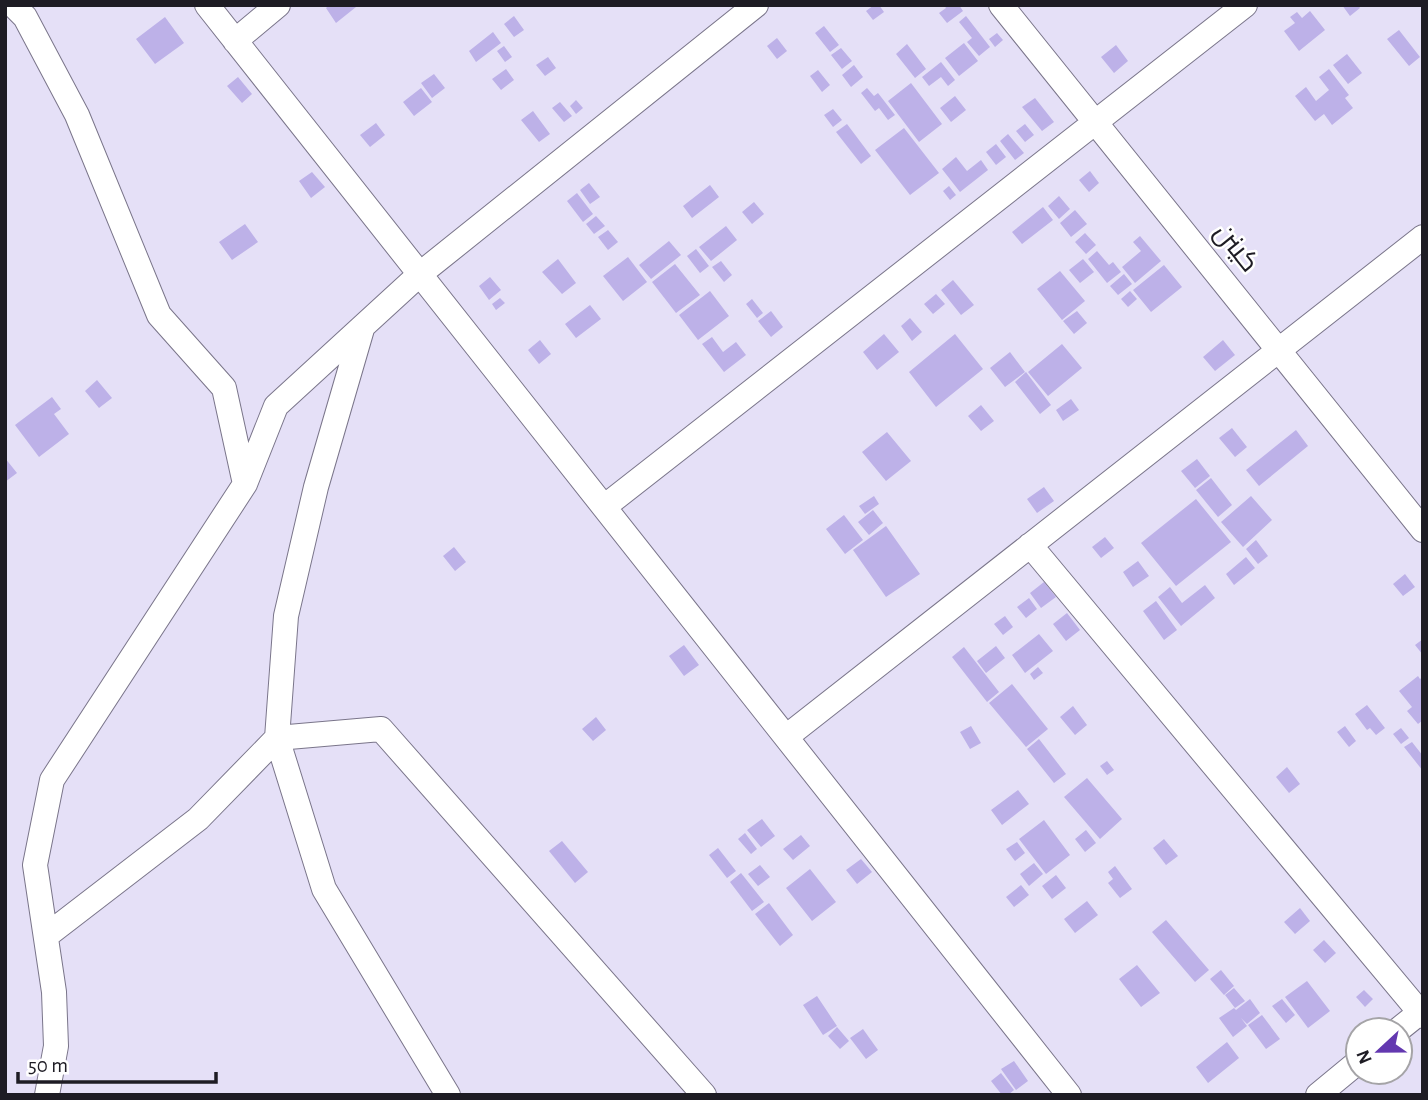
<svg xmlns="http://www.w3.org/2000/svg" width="1428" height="1100" font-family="'Alegreya Sans',Cairo,sans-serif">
  <rect width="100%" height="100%" fill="#e5e0f7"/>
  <path fill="#bdb1e8" d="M329,5H354L356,7L336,23L326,8Z
    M874,5H879L884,12L873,20L866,11Z
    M944,5H959L963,11L947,23L939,13L946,8Z
    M1342,5H1358L1360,8L1350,16Z
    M1310,11L1325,30L1299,51L1284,31L1295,23L1290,17L1297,12L1302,18Z
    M514,16L524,30L514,37L504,24Z
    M966,16L990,47L979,56L967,42L972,38L959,22Z
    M165,17L184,43L155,64L136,39Z
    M824,26L839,45L830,52L815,33Z
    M1399,30L1420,57L1409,66L1387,39Z
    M493,32L501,43L476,62L469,51Z
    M997,33L1003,40L995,47L989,39Z
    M777,38L787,51L777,59L767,46Z
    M964,43L978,61L959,76L945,58Z
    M907,44L926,69L915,78L896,54Z
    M1116,45L1128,61L1114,73L1101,57Z
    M504,46L512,57L505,62L497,51Z
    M841,48L852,61L842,69L831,55Z
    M1347,54L1362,73L1348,84L1333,65Z
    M548,57L556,68L545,76L536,65Z
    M941,62L955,80L948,86L941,77L929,86L922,77Z
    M854,65L863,77L851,87L842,75Z
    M506,69L514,80L501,90L492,79Z
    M1329,69L1349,95L1345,98L1353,108L1332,125L1324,114L1315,121L1295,96L1306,87L1316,101L1329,90L1319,77Z
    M818,70L830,85L822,92L810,76Z
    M434,74L445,88L432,98L421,83Z
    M238,77L252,94L242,103L227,86Z
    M911,83L942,124L919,142L888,101Z
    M421,88L432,102L414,116L403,102Z
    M867,88L874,96L878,93L895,115L888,120L879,108L875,111L861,93Z
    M955,96L966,110L951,122L940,108Z
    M1035,98L1054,122L1042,131L1022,107Z
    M576,100L583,108L576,114L570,106Z
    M560,102L572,116L564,122L552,108Z
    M833,109L842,120L833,127L824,115Z
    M533,111L550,134L539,142L521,120Z
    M376,123L385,135L370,147L360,135Z
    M847,124L871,156L861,164L836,132Z
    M1025,124L1034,135L1025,142L1016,131Z
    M904,128L939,173L910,195L875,150Z
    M1008,134L1024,153L1015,160L1000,141Z
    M996,144L1006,157L996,165L986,152Z
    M956,157L967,171L981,160L988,170L960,192L942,169Z
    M1090,171L1099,183L1089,192L1079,180Z
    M312,172L325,187L311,198L299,181Z
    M589,183L600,197L590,204L580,190Z
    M710,185L719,197L692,218L683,206Z
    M949,186L956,195L950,200L943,191Z
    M577,193L593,214L583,222L567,201Z
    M1059,196L1070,209L1059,219L1048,206Z
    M754,202L764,214L752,224L742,212Z
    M1043,207L1053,220L1022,244L1012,232Z
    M1075,210L1087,224L1071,237L1060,223Z
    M596,216L605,226L594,234L586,224Z
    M245,224L258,242L232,260L219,242Z
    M726,226L737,240L711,261L699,247Z
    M608,230L618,242L608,250L598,237Z
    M1085,233L1096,245L1086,254L1075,242Z
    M1140,236L1161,261L1135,283L1122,267L1141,251L1133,242Z
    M669,241L681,255L651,279L639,265Z
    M696,249L709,266L700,273L687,256Z
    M1097,251L1109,265L1113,262L1121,272L1107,283L1088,259Z
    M628,257L647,282L623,301L603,276Z
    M558,259L576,283L562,294L542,272Z
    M1083,259L1094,272L1080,283L1069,270Z
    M721,261L732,275L724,282L712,267Z
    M675,264L700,295L676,313L652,282Z
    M1164,265L1182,287L1151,312L1133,290Z
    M1060,271L1085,301L1062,320L1037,289Z
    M1124,274L1132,284L1118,295L1110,286Z
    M490,277L501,290L489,300L479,286Z
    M953,280L974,305L961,315L941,290Z
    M710,291L729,316L698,340L679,315Z
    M1130,291L1137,299L1128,307L1121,299Z
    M936,294L945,304L933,314L924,304Z
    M500,298L505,303L496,310L492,304Z
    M752,299L763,313L757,318L746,304Z
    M590,305L601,319L576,338L565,324Z
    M771,311L783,327L771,337L758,321Z
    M1077,311L1087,323L1074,334L1063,321Z
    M910,318L922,332L912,341L901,326Z
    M884,334L899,352L877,370L863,352Z
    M955,334L983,369L936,407L909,372Z
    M712,337L723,352L736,342L746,355L724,372L702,344Z
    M540,340L551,354L539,364L528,350Z
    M1223,340L1235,355L1215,371L1203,357Z
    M1062,344L1082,368L1048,396L1028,372Z
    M1010,352L1025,372L1005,387L990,368Z
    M1026,372L1051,405L1040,414L1015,382Z
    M97,380L112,398L99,408L85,391Z
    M52,397L61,409L54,414L69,434L39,457L15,425Z
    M1071,399L1079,410L1063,421L1056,410Z
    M981,405L994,421L981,431L968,416Z
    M1232,428L1247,447L1235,457L1219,438Z
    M1296,430L1308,446L1259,486L1246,470Z
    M887,432L911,461L886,481L862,452Z
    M5,458L17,473L5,482Z
    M1197,459L1210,476L1195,488L1181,471Z
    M1211,478L1232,505L1218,517L1196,490Z
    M1044,487L1054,501L1037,513L1027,499Z
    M874,496L879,504L865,514L859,506Z
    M1251,496L1272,520L1243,547L1221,522Z
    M1196,499L1231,542L1176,586L1141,543Z
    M873,510L883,523L869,535L858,522Z
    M844,515L863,540L845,554L826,529Z
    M886,526L920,574L886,597L853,550Z
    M1105,537L1114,548L1101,558L1092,547Z
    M1256,540L1268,556L1258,564L1246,549Z
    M454,547L466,562L455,571L443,556Z
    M1246,557L1255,568L1234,585L1226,574Z
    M1138,561L1149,576L1133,587L1123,572Z
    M1405,574L1415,587L1403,596L1393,584Z
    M1044,582L1056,597L1041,608L1030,593Z
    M1205,585L1215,598L1181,626L1158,597L1170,587L1182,603Z
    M1029,598L1037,609L1026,618L1017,607Z
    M1156,601L1177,630L1164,640L1143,611Z
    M1067,613L1080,630L1066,641L1053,624Z
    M1005,616L1013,627L1003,635L994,624Z
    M1039,634L1053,651L1025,673L1012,655Z
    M1423,639V655L1415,645Z
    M684,645L699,665L684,676L669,656Z
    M996,646L1005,658L986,673L977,661Z
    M964,647L999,692L987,702L952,657Z
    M1038,667L1043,673L1034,680L1030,674Z
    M1418,676L1420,679L1423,677V720L1418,724L1407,711L1412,707L1399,691Z
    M1012,684L1048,729L1026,747L989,703Z
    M1367,705L1385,728L1376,735L1370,728L1367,730L1355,714Z
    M1073,706L1087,725L1075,735L1060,717Z
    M596,717L606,730L593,741L582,729Z
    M971,726L981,743L970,749L960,732Z
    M1345,726L1356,741L1349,747L1337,732Z
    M1401,728L1409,738L1401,744L1393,734Z
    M1039,739L1066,774L1054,783L1027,749Z
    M1412,742L1423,756V771L1404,747Z
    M1107,761L1114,770L1107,775L1100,766Z
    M1287,767L1300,784L1289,793L1276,777Z
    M1087,778L1122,819L1100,839L1064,797Z
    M1018,790L1029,804L1002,825L991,810Z
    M762,819L775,836L761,847L747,830Z
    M1044,820L1070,855L1046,874L1019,839Z
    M1086,830L1096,843L1085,852L1075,839Z
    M745,833L757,849L751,854L738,839Z
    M801,835L810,846L793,860L783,849Z
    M1164,839L1178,856L1166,865L1153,848Z
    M562,841L588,872L575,883L549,851Z
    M1017,842L1025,853L1015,861L1006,849Z
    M718,848L736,871L727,878L709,855Z
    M861,859L872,872L857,884L846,870Z
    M1034,863L1043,874L1029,886L1020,874Z
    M760,865L770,877L758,886L748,874Z
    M1115,866L1132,889L1120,898L1108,883L1113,879L1108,872Z
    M810,869L836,902L812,921L786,888Z
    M741,873L764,902L752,911L730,882Z
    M1056,875L1066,888L1052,899L1042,886Z
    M1021,885L1029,895L1014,907L1006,897Z
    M1087,901L1098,915L1075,933L1064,919Z
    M769,903L793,935L780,946L755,914Z
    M1300,908L1310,921L1295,934L1284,922Z
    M1166,920L1209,970L1195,982L1152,932Z
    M1324,940L1336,953L1325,963L1313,950Z
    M1137,965L1160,993L1141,1007L1119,979Z
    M1221,970L1234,986L1224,995L1210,979Z
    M1307,981L1330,1011L1308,1028L1285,997Z
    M1234,988L1245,1001L1235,1008L1225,995Z
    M1364,990L1373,999L1365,1007L1356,997Z
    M817,996L837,1026L823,1035L803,1005Z
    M1250,999L1260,1013L1247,1024L1241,1018L1247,1026L1233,1037L1219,1018L1234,1008L1236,1010Z
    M1282,999L1295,1015L1286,1023L1272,1006Z
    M1262,1015L1280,1039L1266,1049L1248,1025Z
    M837,1027L849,1041L840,1049L828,1036Z
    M863,1029L878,1050L866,1059L850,1038Z
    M1227,1042L1239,1058L1208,1083L1196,1067Z
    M1014,1061L1028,1081L1016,1090L1001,1069Z
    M1001,1073L1014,1090L1008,1095H1002L991,1081Z"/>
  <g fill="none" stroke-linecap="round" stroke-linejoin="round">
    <defs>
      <path id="street" d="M13,5L25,17L77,115L159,315L224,388L245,484
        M207,5L1069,1095
        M1001,5L1423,530
        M235,41L278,5
        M362,329L316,487L286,616L277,738L324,889L448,1095
        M604,507L1245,5
        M1030,545L1423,1016
        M786,737L1423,237
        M46,936L198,819L277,738L381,729L704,1095
        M1398,1030L1423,1010
        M47,1095L56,1046L54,992L35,865L52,780L245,484L276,406L420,274L756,5
        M1318,1095L1358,1062"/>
    </defs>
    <use href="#street" stroke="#7a758a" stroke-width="26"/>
    <use href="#street" stroke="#fff" stroke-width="24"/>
  </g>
  <g text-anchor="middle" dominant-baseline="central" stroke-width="5" stroke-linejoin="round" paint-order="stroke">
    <g font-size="28" fill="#1e1c24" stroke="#fff">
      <text transform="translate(1236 248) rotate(51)">كينن</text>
    </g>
  </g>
  <rect width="1428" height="1100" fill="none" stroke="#1e1c24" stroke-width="14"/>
  <g transform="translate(1379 1051) rotate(248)"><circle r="33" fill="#ffffff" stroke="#a5a4a7" stroke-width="2"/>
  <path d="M0-5L12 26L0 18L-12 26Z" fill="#6338b0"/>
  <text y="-10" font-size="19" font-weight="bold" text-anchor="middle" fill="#1e1c24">N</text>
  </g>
  <path d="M18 1072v10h198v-10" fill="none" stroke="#1e1c24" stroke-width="3.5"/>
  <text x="28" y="1072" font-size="21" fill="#1e1c24" stroke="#ffffff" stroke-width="5" paint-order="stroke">50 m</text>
</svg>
